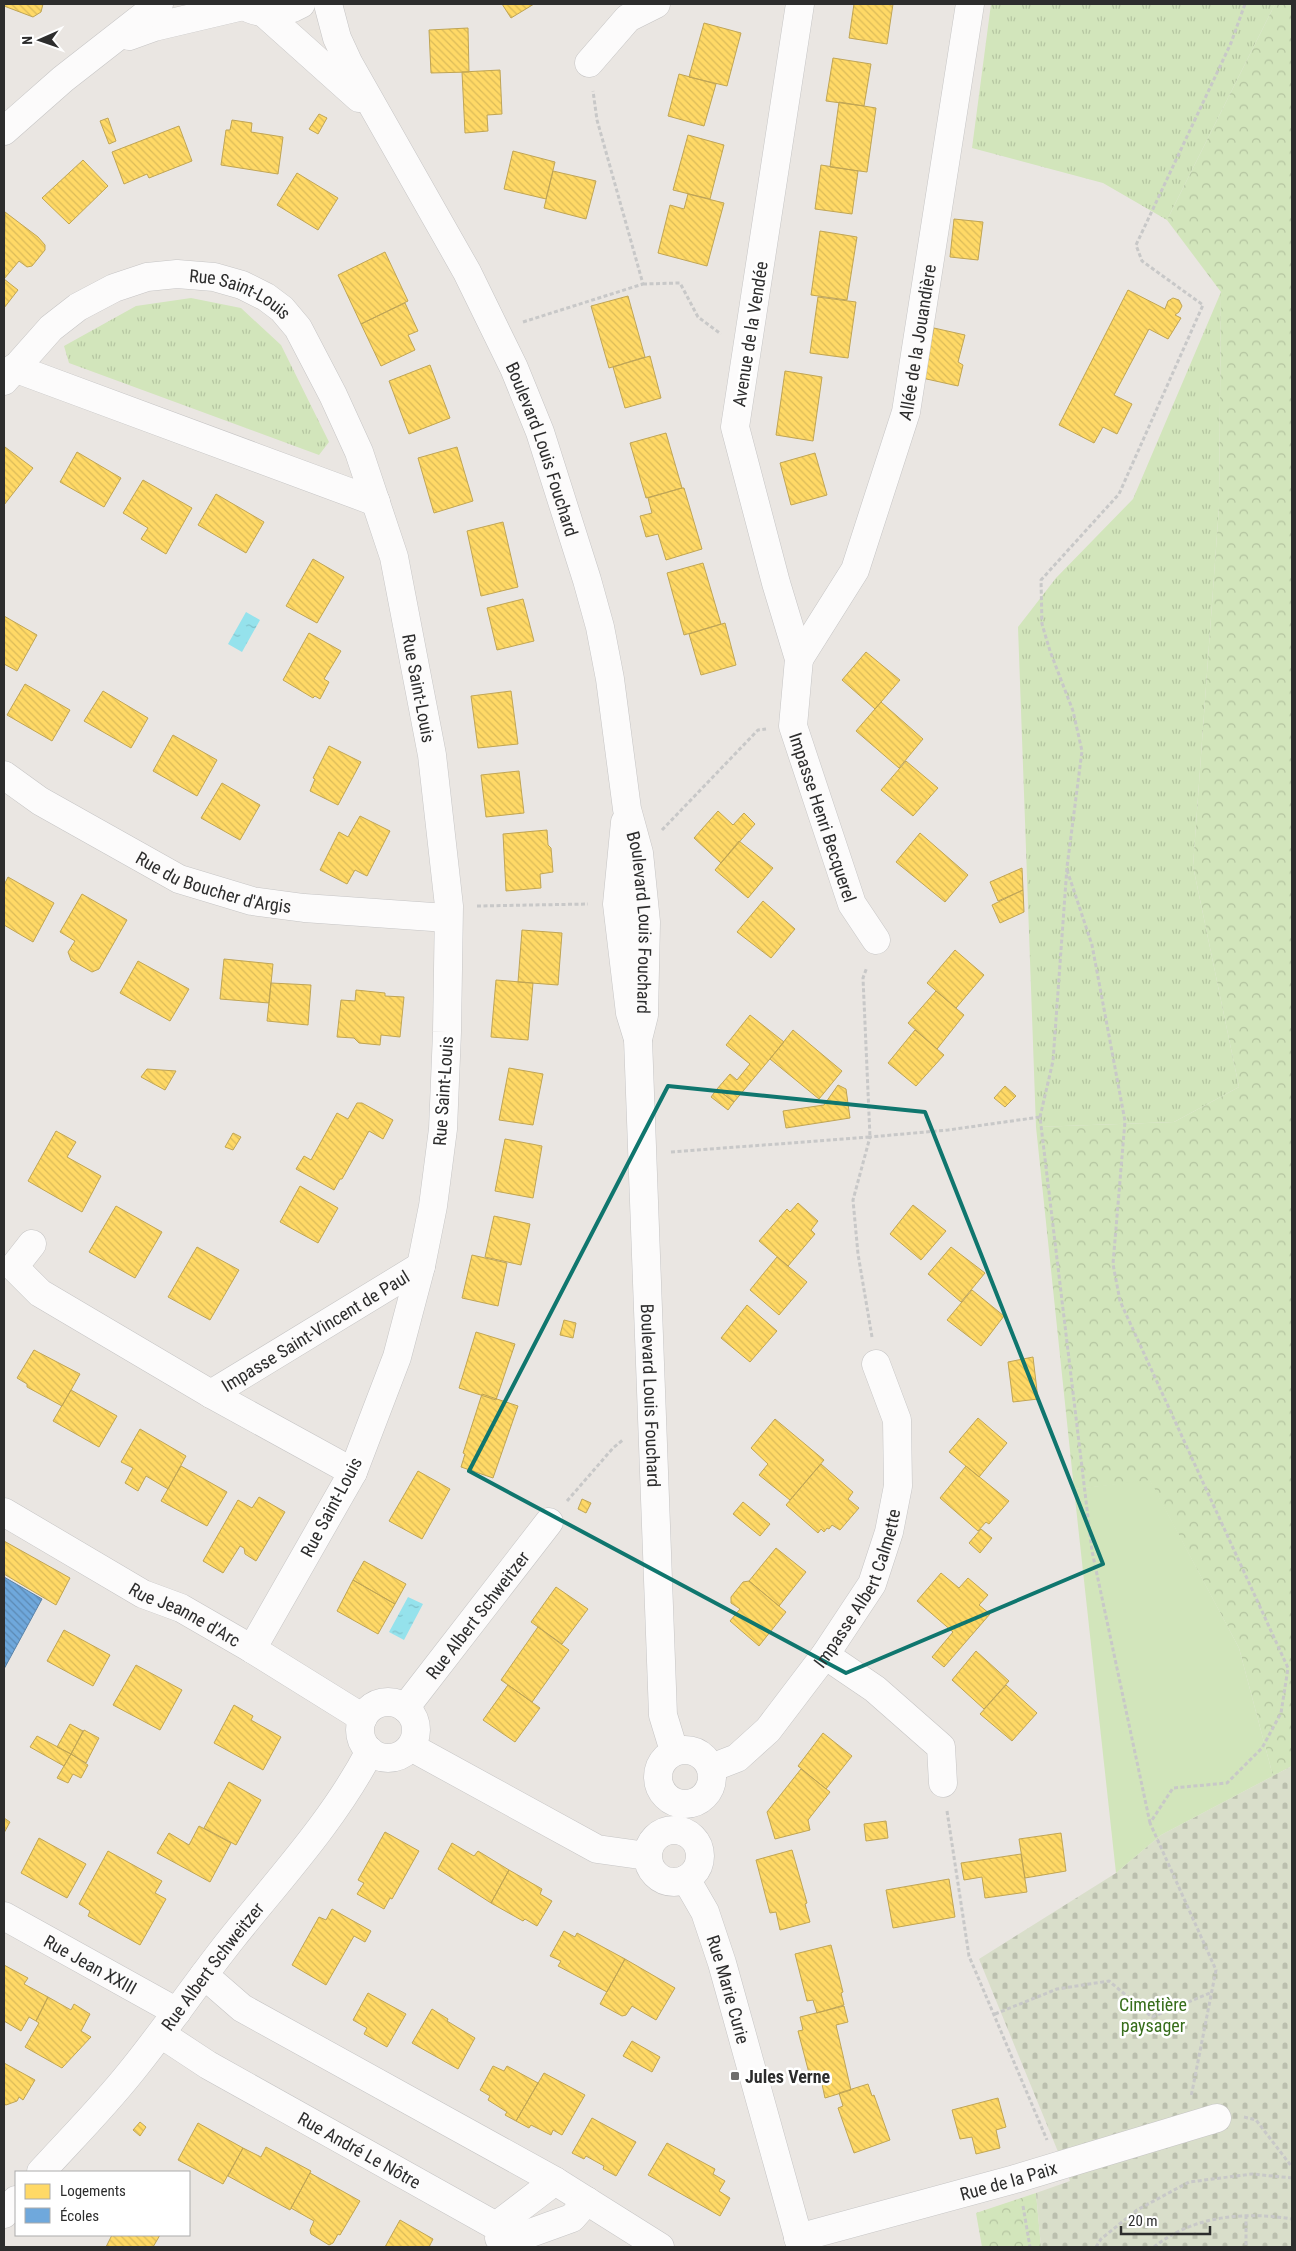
<svg xmlns="http://www.w3.org/2000/svg" width="1296" height="2251" font-family="'Roboto Condensed',sans-serif">
  <defs>
    <pattern id="grass-tufts" width="24" height="20" patternUnits="userSpaceOnUse" patternTransform="scale(1.25)"><rect width="24" height="20" fill="#d2e5bb"/><path d="M3 7l-1-3M5 7V3M7 7l1-3M15 17l-1-3M17 17v-4M19 17l1-3" fill="none" stroke="#b5c5a1"/></pattern>
    <pattern id="forest-crowns" width="20" height="18" patternUnits="userSpaceOnUse" patternTransform="scale(1.25)"><rect width="20" height="18" fill="#d2e5bb"/><path d="M2 6a3 3 0 1 1 6 0M12 15a3 3 0 1 1 6 0" fill="none" stroke="#b5c5a1"/></pattern>
    <pattern id="cemetery-stones" width="16" height="16" patternUnits="userSpaceOnUse" patternTransform="scale(1.25)"><rect width="16" height="16" fill="#d9deca"/><path d="M2 7V4a2 2 0 0 1 4 0v3zM10 15v-3a2 2 0 0 1 4 0v3z" fill="#bbbfae"/></pattern>
    <pattern id="water-ripples" width="26" height="14" patternUnits="userSpaceOnUse" patternTransform="scale(1.25)"><rect width="26" height="14" fill="#95e2ec"/><path d="M2 4q2-2 4 0t4 0M15 11q2-2 4 0t4 0" fill="none" stroke="#81c2cb"/></pattern>
    <pattern id="homes-back-hatch" width="6" height="6" patternUnits="userSpaceOnUse" patternTransform="scale(1.25)"><rect width="6" height="6" fill="#ffd966"/><path d="M-1 5l2 2M0 0l6 6M5-1l2 2" fill="none" stroke="#dbbb59"/></pattern>
    <pattern id="schools-back-hatch" width="6" height="6" patternUnits="userSpaceOnUse" patternTransform="scale(1.25)"><rect width="6" height="6" fill="#6fa8dc"/><path d="M-1 5l2 2M0 0l6 6M5-1l2 2" fill="none" stroke="#5c89b3"/></pattern>
  </defs>
  <rect width="100%" height="100%" fill="#eae6e2"/>
  <path fill="url(#grass-tufts)" d="M991,4H1275L1167,220L1103,183L972,148Z
    M1221,292L1219,507L1193,866L1239,1087L1174,1122L1036,1127L1018,627L1056,578L1133,499Z
    M191,298L241,308L281,345L329,442L319,455L69,363L64,346L136,306Z"/>
  <path fill="url(#forest-crowns)" d="M1275,4H1292V1766L1273,1776L1239,1648L1150,1481L1074,1489L1036,1127L1174,1122L1239,1087L1193,866L1219,507L1221,292L1167,220Z
    M1036,2193L1041,2247H982L976,2213Z"/>
  <path fill="url(#cemetery-stones)" d="M1292,1766V2247H1041L1036,2193L1070,2181L979,1959L1116,1873L1161,1835Z"/>
  <path fill="#d2e5bb" d="M1150,1480L1239,1648L1273,1776L1161,1835L1116,1873L1074,1489Z"/>
  <path fill="url(#water-ripples)" d="M246,612L260,620L242,652L228,644Z
    M408,1597L423,1604L404,1640L389,1632Z"/>
  <path fill="url(#homes-back-hatch)" stroke="#c0a555" d="M4,4H43L41,12L33,17L4,6Z
    M502,4H534L511,18Z
    M854,4H893L887,44L849,38Z
    M704,23L741,33L727,86L689,77Z
    M468,28L469,72L431,73L429,30Z
    M833,58L871,64L864,106L826,101Z
    M500,70L502,114L487,115L488,131L465,133L462,72Z
    M679,74L716,84L704,126L668,116Z
    M839,102L876,108L867,172L830,167Z
    M319,114L327,118L318,134L309,129Z
    M108,118L116,141L109,144L100,121Z
    M232,120L252,123L251,132L283,137L278,174L221,165L226,130H230Z
    M179,126L192,161L149,178L147,174L124,184L112,152Z
    M688,135L724,145L710,199L673,190Z
    M513,151L555,162L546,199L504,189Z
    M83,160L108,186L69,224L42,198Z
    M821,165L858,171L852,214L815,209Z
    M553,171L596,181L586,219L544,208Z
    M297,173L338,198L318,230L277,205Z
    M688,194L724,203L707,266L658,253L670,205L684,209Z
    M5,212L38,237L45,245V250L32,266L27,267L19,261L4,279Z
    M954,219L983,222L978,260L950,257Z
    M820,231L857,237L847,300L811,295Z
    M385,252L408,301L361,324L338,275Z
    M4,279L18,290L4,308Z
    M1128,290L1165,309L1168,301L1173,298L1179,300L1182,306L1179,312L1175,315L1181,318L1168,339L1149,329L1114,395L1132,404L1117,434L1103,427L1094,443L1059,425Z
    M628,296L645,357L609,368L591,306Z
    M818,297L856,302L848,358L810,353Z
    M405,303L418,331L408,335L415,350L381,366L361,324Z
    M934,328L965,335L958,362L963,365L958,386L922,378Z
    M650,356L661,398L625,408L613,367Z
    M430,365L450,418L409,434L389,381Z
    M785,371L822,377L813,441L776,435Z
    M666,433L682,488L646,498L630,443Z
    M5,447L33,468L4,505V448Z
    M457,447L473,501L434,513L418,458Z
    M77,452L121,478L104,507L60,482Z
    M815,453L827,495L791,505L780,463Z
    M143,480L192,508L166,554L141,539L148,528L123,513Z
    M682,488H684L702,549L666,560L658,534L646,537L640,516L652,513L648,498Z
    M216,494L264,522L246,553L198,525Z
    M503,522L518,587L481,596L467,531Z
    M313,559L344,577L317,623L286,606Z
    M703,563L721,624L684,635L667,573Z
    M523,599L534,641L497,650L487,608Z
    M4,616L37,635L17,671L4,664Z
    M725,623L736,665L701,675L689,634Z
    M309,633L341,651L324,679L329,682L320,699L315,696L313,698L283,680Z
    M866,652L900,680L875,709L842,680Z
    M25,684L70,710L52,741L7,715Z
    M103,691L148,718L131,748L84,721Z
    M511,691L518,744L478,748L471,696Z
    M881,702L923,739L899,768L856,731Z
    M173,735L217,760L197,796L153,771Z
    M329,746L361,762L338,805L310,791L315,779L313,778Z
    M906,761L938,788L913,816L881,790Z
    M519,771L524,813L486,817L481,775Z
    M222,783L260,805L240,840L201,818Z
    M718,811L733,825L744,813L755,824L721,863L694,838Z
    M360,816L390,831L367,876L355,870L347,884L320,870L339,832L348,837Z
    M547,830L548,845L551,848L553,872L540,874L541,888L506,891L503,834Z
    M920,833L968,875L945,902L896,862Z
    M739,841L773,868L748,898L715,870Z
    M1022,868L1023,890L998,901L990,882Z
    M8,877L54,903L33,942L4,925V885Z
    M1023,890L1024,912L1000,923L992,905Z
    M82,894L127,920L99,969L92,972L71,960L68,952L75,941L60,932Z
    M763,901L795,929L771,958L737,932Z
    M522,930L562,933L558,985L518,982Z
    M955,950L984,975L956,1008L927,983Z
    M224,959L273,964L269,1003L220,999Z
    M138,961L189,989L170,1021L120,993Z
    M496,980L533,983L528,1040L491,1037Z
    M271,983L311,985L308,1025L267,1021Z
    M356,990L385,993V996L404,997L400,1037L381,1035L380,1045L359,1043L354,1038L337,1037L341,1000L355,1001Z
    M936,991L964,1015L937,1049L908,1023Z
    M750,1015L784,1042L734,1102L717,1089L730,1074L737,1080L750,1064L726,1045Z
    M793,1030L842,1071L819,1099L770,1059Z
    M915,1030L944,1055L916,1086L888,1063Z
    M509,1068L543,1074L533,1125L499,1120Z
    M147,1069L176,1071L165,1090L141,1077Z
    M838,1085L846,1089L850,1118L786,1128L783,1111L824,1105Z
    M1005,1086L1016,1096L1005,1107L994,1098Z
    M717,1089L734,1102L728,1110L711,1097Z
    M357,1103H362L393,1120L383,1139L369,1131L342,1179H340L334,1190L296,1169L304,1156L311,1160L337,1113L348,1119Z
    M56,1131L76,1142L67,1157L101,1176L82,1212L28,1181Z
    M233,1133L241,1137L233,1150L225,1147Z
    M505,1139L542,1146L533,1198L495,1191Z
    M300,1186L338,1208L318,1243L280,1222Z
    M798,1203L818,1221L811,1230L815,1234L788,1266L759,1241L787,1209L790,1212Z
    M913,1205L946,1231L921,1260L890,1234Z
    M116,1206L162,1232L135,1278L89,1252Z
    M494,1216L530,1224L521,1265L485,1257Z
    M197,1247L239,1270L210,1320L168,1297Z
    M951,1247L985,1273L961,1302L928,1274Z
    M472,1255L507,1263L498,1306L462,1298Z
    M777,1257L807,1282L779,1315L750,1290Z
    M972,1290L1004,1316L981,1346L947,1320Z
    M747,1305L777,1331L750,1362L721,1338Z
    M564,1320L576,1323L573,1338L560,1335Z
    M476,1332L515,1344L496,1400L459,1388Z
    M34,1350L80,1374L62,1406L27,1387V1384L17,1378Z
    M1033,1357L1038,1399L1013,1402L1008,1362Z
    M71,1390L117,1416L99,1447L53,1421Z
    M482,1394L518,1406L493,1478L461,1467L465,1454L463,1453Z
    M978,1418L1007,1443L979,1477L949,1452Z
    M775,1419L824,1460L790,1500L759,1475L768,1464L751,1448Z
    M140,1429L186,1456L168,1489L146,1476L138,1491L125,1483L133,1468L121,1462Z
    M821,1464L853,1492L848,1499L859,1508L840,1530L832,1525L829,1529L827,1528L824,1532L821,1529L818,1533L786,1505Z
    M181,1466L227,1492L207,1526L161,1501Z
    M966,1466L1009,1501L989,1524L986,1522L978,1531L940,1498Z
    M418,1471L450,1489L422,1539L389,1521Z
    M259,1497L285,1512L256,1561L245,1554L244,1548L240,1546L223,1573L203,1561L238,1500L252,1508Z
    M582,1499L591,1503L586,1513L578,1509Z
    M743,1502L770,1524L760,1536L733,1514Z
    M981,1529L992,1538L980,1553L969,1543Z
    M4,1541L70,1578L56,1605L4,1574Z
    M776,1548L806,1572L779,1606L749,1581Z
    M364,1561L406,1584L395,1604L353,1580Z
    M941,1573L959,1588L968,1578L988,1595L979,1605L990,1614L944,1667L932,1657L953,1632L917,1601Z
    M353,1580L395,1604L378,1634L337,1611Z
    M749,1581L786,1612L759,1646L730,1621L740,1609L731,1603V1597L743,1582Z
    M556,1587L588,1609L562,1644L531,1622Z
    M538,1627L569,1650L532,1702L501,1680Z
    M64,1630L110,1655L93,1686L47,1661Z
    M976,1651L1009,1681L984,1709L952,1680Z
    M136,1665L182,1690L160,1730L113,1705Z
    M508,1685L540,1708L515,1742L483,1720Z
    M1006,1685L1037,1713L1012,1741L980,1714Z
    M234,1705L253,1716L251,1720L281,1737L263,1770L214,1743Z
    M70,1724L83,1731L71,1754L57,1747Z
    M84,1730L99,1738L86,1763L71,1754Z
    M823,1733L852,1756L826,1789L798,1766Z
    M37,1736L71,1754L64,1766L30,1747Z
    M71,1754L88,1765L81,1778L73,1774L68,1783L57,1778Z
    M801,1769L830,1792L808,1820L810,1830L775,1839L767,1812Z
    M229,1782L261,1800L236,1845L204,1828Z
    M4,1818L10,1822L4,1833Z
    M886,1821L888,1838L866,1841L864,1824Z
    M199,1826L231,1843L210,1882L157,1853L169,1833L189,1845Z
    M385,1832L419,1851L392,1899L390,1898L384,1909L357,1894L364,1883L358,1880Z
    M1061,1833L1066,1871L1025,1878L1019,1839Z
    M39,1838L86,1864L67,1898L21,1873Z
    M452,1843L474,1856L478,1851L509,1870L491,1903L438,1869Z
    M792,1850L807,1903L805,1904L810,1922L780,1930L776,1912L770,1913L756,1860Z
    M108,1851L162,1881L155,1893L166,1899L140,1945L88,1916L90,1911L79,1904Z
    M1021,1854L1027,1892L985,1898L982,1877L964,1880L961,1863Z
    M509,1870L542,1889L540,1894L552,1901L537,1926L525,1919L523,1921L491,1903Z
    M949,1879L955,1917L893,1928L886,1890Z
    M332,1909L371,1931L365,1942L354,1936L326,1985L292,1965L319,1917L326,1920Z
    M564,1931L575,1937L577,1933L625,1959L607,1992L558,1966L561,1961L550,1956Z
    M831,1945L843,1992L841,1993L844,2005L817,2013L813,2000L807,2001L795,1954Z
    M625,1959L675,1988L656,2020L632,2006L626,2015L622,2016L600,2004Z
    M4,1965L28,1978L24,1984L48,1997L36,2021L29,2017L21,2031L4,2021Z
    M368,1993L406,2014L387,2047L364,2034L367,2028L353,2020Z
    M48,1997L71,2010L74,2004L90,2014L81,2031L91,2037L62,2068L25,2047L39,2023L36,2021Z
    M844,2006L848,2022L836,2025L851,2090L825,2098L820,2075L810,2077L798,2031L803,2030L800,2017Z
    M432,2009L448,2019L447,2021L475,2038L458,2069L412,2043Z
    M632,2041L660,2057L652,2072L623,2056Z
    M4,2063L35,2080L23,2100L19,2097L17,2101L6,2105L4,2104Z
    M493,2066L504,2071L507,2066L538,2083L516,2121L505,2115L507,2112L488,2100L490,2096L480,2090Z
    M544,2073L585,2095L562,2135L553,2130L551,2135L531,2125L529,2128L516,2121Z
    M868,2084L872,2096L874,2095L890,2140L854,2153L838,2108L843,2106L839,2093Z
    M998,2098L1006,2127L996,2130L1000,2148L976,2154L972,2137L960,2139L952,2110Z
    M592,2118L636,2142L616,2176L603,2169L604,2166L586,2156L584,2159L572,2153Z
    M140,2122L146,2127L140,2136L133,2130Z
    M198,2123L243,2148L223,2184L178,2160Z
    M667,2143L715,2169L713,2174L725,2181L719,2191L730,2198L720,2216L648,2175Z
    M266,2147L311,2171L290,2210L228,2176L243,2148L261,2157Z
    M310,2173L360,2201L340,2235L338,2234L333,2243L329,2245L311,2234L310,2230L314,2221L291,2208Z
    M400,2220L433,2239L429,2247H385Z
    M112,2235H160L153,2247H106Z"/>
  <path fill="url(#schools-back-hatch)" stroke="#5b83a8" d="M4,1577L42,1599L4,1669Z"/>
  <g fill="none" stroke-linecap="round" stroke-linejoin="round">
    <defs>
      <g id="minor">
        <path id="s1" d="M800,4L735,427L776,583L799,659L793,726L852,904L876,940"/>
        <path d="M589,63L628,18L656,4"/>
        <path d="M14,368L376,502"/>
        <path id="s2" d="M4,381L51,328L78,307L114,288L147,277L177,274L214,277L242,285L266,297L282,309L298,328L333,395L359,452L394,557L432,755L449,906L447,1032L443,1129L433,1206L421,1266L397,1357L353,1472L252,1649"/>
        <path id="s3" d="M799,659L855,570L906,412L970,4"/>
        <path id="s4" d="M4,775L40,801L179,879L252,901L304,908L447,918"/>
        <path d="M32,1244L14,1267L40,1293L211,1394L353,1472"/>
        <path id="s5" d="M211,1394L421,1266"/>
        <path id="s6" d="M4,1512L143,1594L181,1608L252,1649L363,1718"/>
        <path d="M825,1655L875,1689L941,1747L943,1783"/>
        <path id="s7" d="M405,1708L549,1522"/>
        <path id="s8" d="M711,1768L737,1758L768,1730L825,1655L872,1584L889,1532L898,1486L897,1420L876,1364"/>
        <path id="s9" d="M4,1916L177,2012"/>
        <path d="M204,1975L242,2008L555,2181L660,2247"/>
        <path id="s10" d="M161,2034L208,2065L496,2226"/>
        <path d="M496,2226L555,2181"/>
        <path d="M499,2238L525,2235L572,2218L587,2201"/>
        <path id="s11" d="M798,2238L1015,2179L1217,2118"/>
      </g>
      <g id="tertiary">
        <path d="M129,36L154,27L243,6"/>
        <path d="M4,131L63,79L159,4"/>
        <circle cx="388" cy="1730" r="28"/>
        <path d="M411,1747L597,1849L647,1856"/>
        <path id="s12" d="M41,2172C71,2139 102,2108 130,2073C166,2029 197,1982 233,1937C281,1877 334,1820 370,1751"/>
        <path d="M4,2214L16,2200"/>
      </g>
      <g id="secondary">
        <path d="M241,4C259,16 282,15 301,4"/>
        <path id="s13" d="M328,4L337,38L349,64L467,272L514,368L540,432L587,580L600,627L610,679L627,809L639,853L646,922L644,1015L638,1039"/>
        <path d="M264,13L359,98"/>
        <path id="s14" d="M625,822L617,904L630,1013L638,1039L663,1715L674,1751"/>
        <circle cx="685" cy="1777" r="27"/>
        <circle cx="674" cy="1856" r="26"/>
        <path id="s15" d="M686,1879L705,1912L722,1963L801,2247"/>
      </g>
    </defs>
    <use href="#minor" stroke="#c6c5c5" stroke-width="29"/>
    <use href="#tertiary" stroke="#c6c5c5" stroke-width="29"/>
    <use href="#secondary" stroke="#c6c5c5" stroke-width="29"/>
    <path stroke="#c8c8c8" stroke-width="3" stroke-dasharray="4 2.5" stroke-linecap="butt" d="M643,284L680,283L698,317L721,334
      M523,322L643,284L597,120L593,91
      M662,830L758,730L766,729
      M1067,870L1092,945L1125,1121L1113,1264L1120,1301L1288,1668L1281,1713L1262,1748L1227,1783L1173,1788L1150,1823L1216,1970L1191,2097
      M477,906L588,904
      M671,1152L870,1137L863,978L867,967
      M872,1337L858,1254L853,1200L870,1137L948,1130L1040,1117
      M567,1501L613,1448L624,1439
      M947,1811L969,1956L1047,2140
      M1150,1823L1092,1551L1040,1117L1053,1061L1067,867L1082,751L1073,711L1050,651L1042,624L1041,580L1119,494L1203,305L1142,261L1136,245L1231,43L1245,4
      M995,2014L1057,1989L1109,1981L1152,2017L1210,1993
      M1244,2117L1256,2120L1292,2167
      M1023,2206L1030,2247
      M1246,2215V2247
      M1096,2247L1101,2239L1137,2210L1189,2182L1252,2174L1292,2178
      M1154,2247C1192,2216 1245,2211 1292,2219"/>
    <use href="#minor" stroke="#fcfbfb" stroke-width="28"/>
    <use href="#tertiary" stroke="#fcfbfb" stroke-width="28"/>
    <use href="#secondary" stroke="#fcfbfb" stroke-width="28"/>
  </g>
  <path fill="none" stroke="#0f766e" stroke-width="4" stroke-linejoin="round" d="M668,1086L925,1112L1103,1564L846,1673L469,1471Z"/>
  <rect fill="#6f6e6c" stroke="#fff" stroke-width="2" x="730" y="2071" width="10" height="10" rx="2.5"/>
  <g text-anchor="middle" dominant-baseline="central" stroke-width="5" stroke-linejoin="round" paint-order="stroke">
    <g font-size="18" fill="#2d2d2d" stroke="#fff">
      <text stroke="none"><textPath href="#s2" startOffset="278">Rue Saint-Louis</textPath></text>
      <text transform="translate(750 334) rotate(-81)">Avenue de la Vendée</text>
      <text stroke="none"><textPath href="#s3" startOffset="342">Allée de la Jouandière</textPath></text>
      <text stroke="none"><textPath href="#s13" startOffset="496">Boulevard Louis Fouchard</textPath></text>
      <text stroke="none"><textPath href="#s2" startOffset="731">Rue Saint-Louis</textPath></text>
      <text stroke="none"><textPath href="#s1" startOffset="832">Impasse Henri Becquerel</textPath></text>
      <text stroke="none"><textPath href="#s4" startOffset="238">Rue du Boucher d'Argis</textPath></text>
      <text stroke="none"><textPath href="#s13" startOffset="982">Boulevard Louis Fouchard</textPath></text>
      <text transform="translate(443 1091) rotate(-86)">Rue Saint-Louis</text>
      <text stroke="none"><textPath href="#s5" startOffset="122">Impasse Saint-Vincent de Paul</textPath></text>
      <text stroke="none"><textPath href="#s14" startOffset="576">Boulevard Louis Fouchard</textPath></text>
      <text transform="translate(331 1507) rotate(-62)">Rue Saint-Louis</text>
      <text stroke="none"><textPath href="#s8" startOffset="239">Impasse Albert Calmette</textPath></text>
      <text stroke="none"><textPath href="#s6" startOffset="208">Rue Jeanne d'Arc</textPath></text>
      <text stroke="none"><textPath href="#s7" startOffset="118">Rue Albert Schweitzer</textPath></text>
      <text stroke="none"><textPath href="#s9" startOffset="99">Rue Jean XXIII</textPath></text>
      <text stroke="none"><textPath href="#s12" startOffset="268">Rue Albert Schweitzer</textPath></text>
      <text stroke="none"><textPath href="#s15" startOffset="119">Rue Marie Curie</textPath></text>
      <text stroke="none"><textPath href="#s10" startOffset="230">Rue André Le Nôtre</textPath></text>
      <text stroke="none"><textPath href="#s11" startOffset="218">Rue de la Paix</textPath></text>
    </g>
    <g font-size="18" fill="#366d1a" stroke="#fff">
      <text x="1153" y="2004">Cimetière<tspan x="1153" dy="21">paysager</tspan></text>
    </g>
    <g font-size="18" font-weight="bold" fill="#2d2d2d" stroke="#fff" text-anchor="start">
      <text x="745" y="2076">Jules Verne</text>
    </g>
  </g>
  <rect width="1296" height="2251" fill="none" stroke="#2d2d2d" stroke-width="10"/>
  <rect x="15" y="2171" width="175" height="65" fill="#ffffff" stroke="#ababab"/>
  <rect x="25" y="2184" width="25" height="15" fill="#ffd966" stroke="#ababab"/>
  <text x="60" y="2196" font-size="15" fill="#2d2d2d">Logements</text>
  <rect x="25" y="2208" width="25" height="15" fill="#6fa8dc" stroke="#ababab"/>
  <text x="60" y="2221" font-size="15" fill="#2d2d2d">Écoles</text>
  <g transform="translate(40 40) rotate(268)" stroke="#ffffff" stroke-width="4" paint-order="stroke">
  <path d="M0-4L9 19L0 12L-9 19Z" fill="#2d2d2d"/>
  <text y="-8" font-size="14" font-weight="bold" text-anchor="middle" fill="#2d2d2d">N</text>
  </g>
  <path d="M1121 2226v8h89v-8" fill="none" stroke="#2d2d2d" stroke-width="2.5"/>
  <text x="1128" y="2226" font-size="15" fill="#2d2d2d" stroke="#ffffff" stroke-width="4" paint-order="stroke">20 m</text>
</svg>
